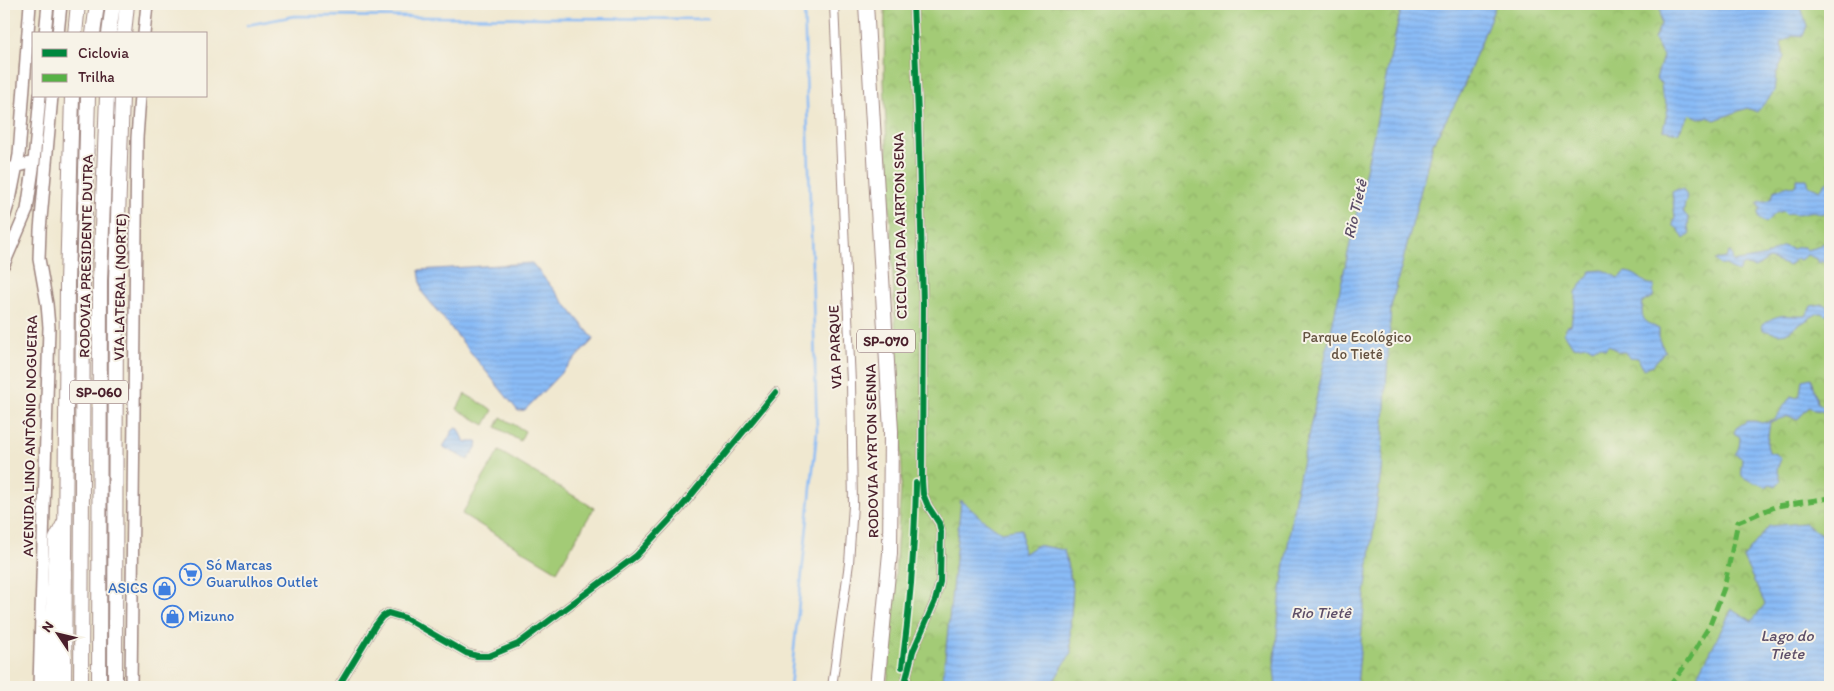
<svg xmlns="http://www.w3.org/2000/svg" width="1834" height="691" font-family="Itim,sans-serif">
  <defs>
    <pattern id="park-crowns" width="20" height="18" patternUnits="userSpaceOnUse" patternTransform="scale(1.25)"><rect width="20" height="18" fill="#a3cb76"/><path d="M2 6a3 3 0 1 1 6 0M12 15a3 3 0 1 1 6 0" fill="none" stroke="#8eae66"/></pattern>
    <pattern id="water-rules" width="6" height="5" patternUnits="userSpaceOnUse" patternTransform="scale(1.25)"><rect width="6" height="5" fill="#89bbf6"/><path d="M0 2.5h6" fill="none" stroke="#78a0d3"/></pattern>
  </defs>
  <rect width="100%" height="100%" fill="#f7f3e8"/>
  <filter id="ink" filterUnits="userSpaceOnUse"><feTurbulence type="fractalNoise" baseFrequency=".02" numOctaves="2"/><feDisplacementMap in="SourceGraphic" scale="10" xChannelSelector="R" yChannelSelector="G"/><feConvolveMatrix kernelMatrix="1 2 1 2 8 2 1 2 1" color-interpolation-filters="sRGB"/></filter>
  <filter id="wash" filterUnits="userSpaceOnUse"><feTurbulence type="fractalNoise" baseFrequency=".0096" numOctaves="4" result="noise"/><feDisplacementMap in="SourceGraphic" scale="20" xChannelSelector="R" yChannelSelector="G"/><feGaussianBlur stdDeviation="1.12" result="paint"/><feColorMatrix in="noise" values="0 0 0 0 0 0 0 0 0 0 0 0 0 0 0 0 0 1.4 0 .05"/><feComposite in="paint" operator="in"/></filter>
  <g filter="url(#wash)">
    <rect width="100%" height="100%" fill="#f0e8d0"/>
    <path fill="#a3cb76" stroke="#767550" d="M465,394L493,410L485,425L457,409Z
      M501,417L525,431L520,441L496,427Z
      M499,451L594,508L557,571L462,514Z"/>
    <path fill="url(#park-crowns)" stroke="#767550" d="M885,4H1830V687H887L902,473L884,81Z"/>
    <path fill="url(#water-rules)" stroke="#6a6d90" d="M1402,4H1496L1461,93L1433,143L1391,307L1381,472L1365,594L1357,687H1276L1274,668L1281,590L1296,492Z
      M1660,4H1803L1801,7L1807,26L1803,36L1794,35L1781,43L1784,57L1776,74L1774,92L1757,112L1747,108L1715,120L1708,117L1699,118L1690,114L1678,133L1663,130L1668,108L1662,95L1661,83L1656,79L1663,56L1654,39L1661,25Z
      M1797,179H1807L1809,185L1820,190L1826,182L1830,181V211L1829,210L1821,214C1811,207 1800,217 1790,213L1787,215L1783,211L1776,213L1766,223L1759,219L1758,212L1760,208L1757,203L1761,201H1767L1772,198L1774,191L1788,185L1793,187L1797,184Z
      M1678,189H1683L1687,196L1683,212L1689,218L1688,227L1690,234L1684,239L1679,230L1673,225L1675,217L1672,192Z
      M1830,240V258L1825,263L1823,261L1819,263L1817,259L1807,255L1800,260L1796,258L1789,266L1769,259L1755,268L1742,265L1738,272L1729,268L1727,265H1720L1715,260L1726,258L1729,252L1732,254L1733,262L1766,256L1783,246L1792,249L1799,247H1804L1806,250L1815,248Z
      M532,263L594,339L525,410L518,411L422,292L419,270Z
      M1602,270L1608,272L1618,278L1626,272C1640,274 1640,282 1654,286L1653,297L1643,302C1640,320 1644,321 1659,329V340L1665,351L1653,365L1643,369L1638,358L1629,357L1625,352H1619L1609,345L1605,349L1601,346L1592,348L1588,345L1573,347L1564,333L1567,326L1571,325C1572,313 1577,304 1576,292L1591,271Z
      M1823,304L1828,307L1830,306V313L1827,314L1826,316L1823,313H1818L1786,333L1779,334L1763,330L1762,325C1780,311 1786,317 1806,316L1811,306Z
      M1811,378L1817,402L1830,411V421L1822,411L1814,410L1809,407L1797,420L1789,416L1770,422L1767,444L1769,452L1776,454L1781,459L1777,469L1781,480L1776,486L1770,484L1766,487C1758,483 1749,482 1742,476L1741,468L1742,458L1735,454C1739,449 1740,444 1740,437L1734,433L1736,428L1747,421H1755L1762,423L1775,419L1791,396L1797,398L1800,394L1802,380Z
      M456,428L459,429L465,442H478L477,446L468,460L443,447L453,430Z
      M961,500L981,518L1001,532L1022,529L1023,554L1037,545L1064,550L1073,589L1070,629L1071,653L1050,687H954L943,678Z
      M1804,523L1830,540V687H1692L1732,609L1752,621L1765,604L1743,558L1769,526Z"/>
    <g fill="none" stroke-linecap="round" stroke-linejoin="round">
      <path stroke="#89bbf6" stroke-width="2.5" d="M247,25L295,16L708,19
        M790,687L817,431L804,4"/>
    </g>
  </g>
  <g filter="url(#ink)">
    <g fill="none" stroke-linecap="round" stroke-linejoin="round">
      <defs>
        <path id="street" d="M338,687L375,626L382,617L388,613L405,618L466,653L477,656H489L518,644L636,556L679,510L776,392
          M832,687L849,563L853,505L851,383L834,4
          M904,687L913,651L935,601L940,582L941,532L939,523L928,506L923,494L922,480L923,304L918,114L913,4"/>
        <path id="secondary" d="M45,34L48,4
          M58,34L61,4
          M144,34L147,4
          M4,170L34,162
          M4,218L11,195L19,155L30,4
          M4,264L27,210L34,162L40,96
          M39,687L49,327L47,304L39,259L40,230L52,96
          M131,687L137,138L140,96"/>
        <path id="highway" d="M866,4L891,431L890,553L877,687
          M75,34L78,4
          M93,34L97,4
          M109,34L113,4
          M124,34L127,4
          M50,687L56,539L64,523
          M64,687L67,283L72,96
          M81,687L83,283L88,96
          M99,687L100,281L107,96
          M115,687L116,280L122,96"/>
      </defs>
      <use href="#street" stroke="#9d847e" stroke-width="10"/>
      <use href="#secondary" stroke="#9d847e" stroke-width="14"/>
      <use href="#highway" stroke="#9d847e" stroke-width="16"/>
      <use href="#street" stroke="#fff" stroke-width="8"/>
      <use href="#secondary" stroke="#fff" stroke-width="11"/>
      <use href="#highway" stroke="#fff" stroke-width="14"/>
      <path stroke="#57b146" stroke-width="5" stroke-dasharray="10 5" stroke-linecap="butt" d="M1669,687L1689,660L1710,625L1724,588L1738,522L1777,506L1830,498"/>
      <defs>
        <path id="cycleway" d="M902,667C910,606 915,545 916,483
          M338,687L375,626L382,617L388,613L405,618L466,653L477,656H489L518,644L636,556L679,510L776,392
          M904,687L913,651L935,601L940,582L941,532L939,523L928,506L923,494L922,480L923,304L918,114L913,4"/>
      </defs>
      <use href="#cycleway" stroke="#f7f3e8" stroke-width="9"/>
      <use href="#cycleway" stroke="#00873e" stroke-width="6"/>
    </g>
  </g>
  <defs>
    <symbol id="supermarket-ring" viewBox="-11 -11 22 22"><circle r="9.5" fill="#f7f3e8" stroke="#3f7fe0" stroke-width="1.5"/><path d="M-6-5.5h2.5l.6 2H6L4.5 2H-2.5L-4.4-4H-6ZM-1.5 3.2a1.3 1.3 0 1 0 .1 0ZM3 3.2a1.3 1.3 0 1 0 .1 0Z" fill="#3f7fe0"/></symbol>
    <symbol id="shop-ring" viewBox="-11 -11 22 22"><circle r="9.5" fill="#f7f3e8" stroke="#3f7fe0" stroke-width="1.5"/><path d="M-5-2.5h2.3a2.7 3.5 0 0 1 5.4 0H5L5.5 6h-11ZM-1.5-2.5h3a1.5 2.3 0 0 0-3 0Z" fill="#3f7fe0"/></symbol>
  </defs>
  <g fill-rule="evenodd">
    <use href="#supermarket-ring" x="178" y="562" width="25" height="25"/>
    <use href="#shop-ring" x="152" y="576" width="25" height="25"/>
    <use href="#shop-ring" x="160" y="604" width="25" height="25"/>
  </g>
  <g text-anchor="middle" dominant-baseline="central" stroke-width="4" stroke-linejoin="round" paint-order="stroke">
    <g fill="#f7f3e8" stroke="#7e5f64" stroke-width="1">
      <rect x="857" y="329.5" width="58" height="23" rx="4"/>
      <rect x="70" y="380.5" width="58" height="23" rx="4"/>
    </g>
    <g font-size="14" font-weight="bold" fill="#4a1f2b">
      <text x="886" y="341">SP-070</text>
      <text x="99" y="392">SP-060</text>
    </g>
    <g font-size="15" fill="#4a1f2b" stroke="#f7f3e8">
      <text transform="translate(900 226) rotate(-91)">CICLOVIA DA AIRTON SENA</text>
      <text transform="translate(86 256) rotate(-89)">RODOVIA PRESIDENTE DUTRA</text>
      <text transform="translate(120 287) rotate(-89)">VIA LATERAL (NORTE)</text>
      <text transform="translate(835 347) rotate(-92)">VIA PARQUE</text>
      <text transform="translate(30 436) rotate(-89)">AVENIDA LINO ANTÔNIO NOGUEIRA</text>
      <text transform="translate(872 451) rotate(-91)">RODOVIA AYRTON SENNA</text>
    </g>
    <g font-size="15" fill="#655342" stroke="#f7f3e8">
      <text x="1357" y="337">Parque Ecológico<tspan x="1357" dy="17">do Tietê</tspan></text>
    </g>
    <g font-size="15" fill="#366cbe" stroke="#f7f3e8" text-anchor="start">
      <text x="206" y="565">Só Marcas<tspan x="206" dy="17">Guarulhos Outlet</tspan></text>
      <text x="148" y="588" text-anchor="end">ASICS</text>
      <text x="188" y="616">Mizuno</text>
    </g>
    <g font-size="16" font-style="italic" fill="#5d4e68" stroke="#f7f3e8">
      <text transform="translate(1355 209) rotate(-77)">Rio Tietê</text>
      <text x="1321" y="612">Rio Tietê</text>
      <text x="1787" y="635">Lago do<tspan x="1787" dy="18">Tiete</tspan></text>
    </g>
  </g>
  <rect width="1834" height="691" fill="none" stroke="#f7f3e8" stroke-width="20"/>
  <rect x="32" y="32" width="175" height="65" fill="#f7f3e8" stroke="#b29e9c"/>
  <rect x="42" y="49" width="25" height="8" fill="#00873e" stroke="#b29e9c"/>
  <text x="78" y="58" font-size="15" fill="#4a1f2b">Ciclovia</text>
  <rect x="42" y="74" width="25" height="8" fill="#57b146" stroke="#b29e9c"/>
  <text x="78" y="82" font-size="15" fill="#4a1f2b">Trilha</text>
  <g transform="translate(58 634) rotate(305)" stroke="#f7f3e8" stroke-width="4" paint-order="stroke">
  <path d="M0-4L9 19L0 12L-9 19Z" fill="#4a1f2b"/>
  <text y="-8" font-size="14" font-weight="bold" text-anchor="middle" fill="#4a1f2b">N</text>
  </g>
</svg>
